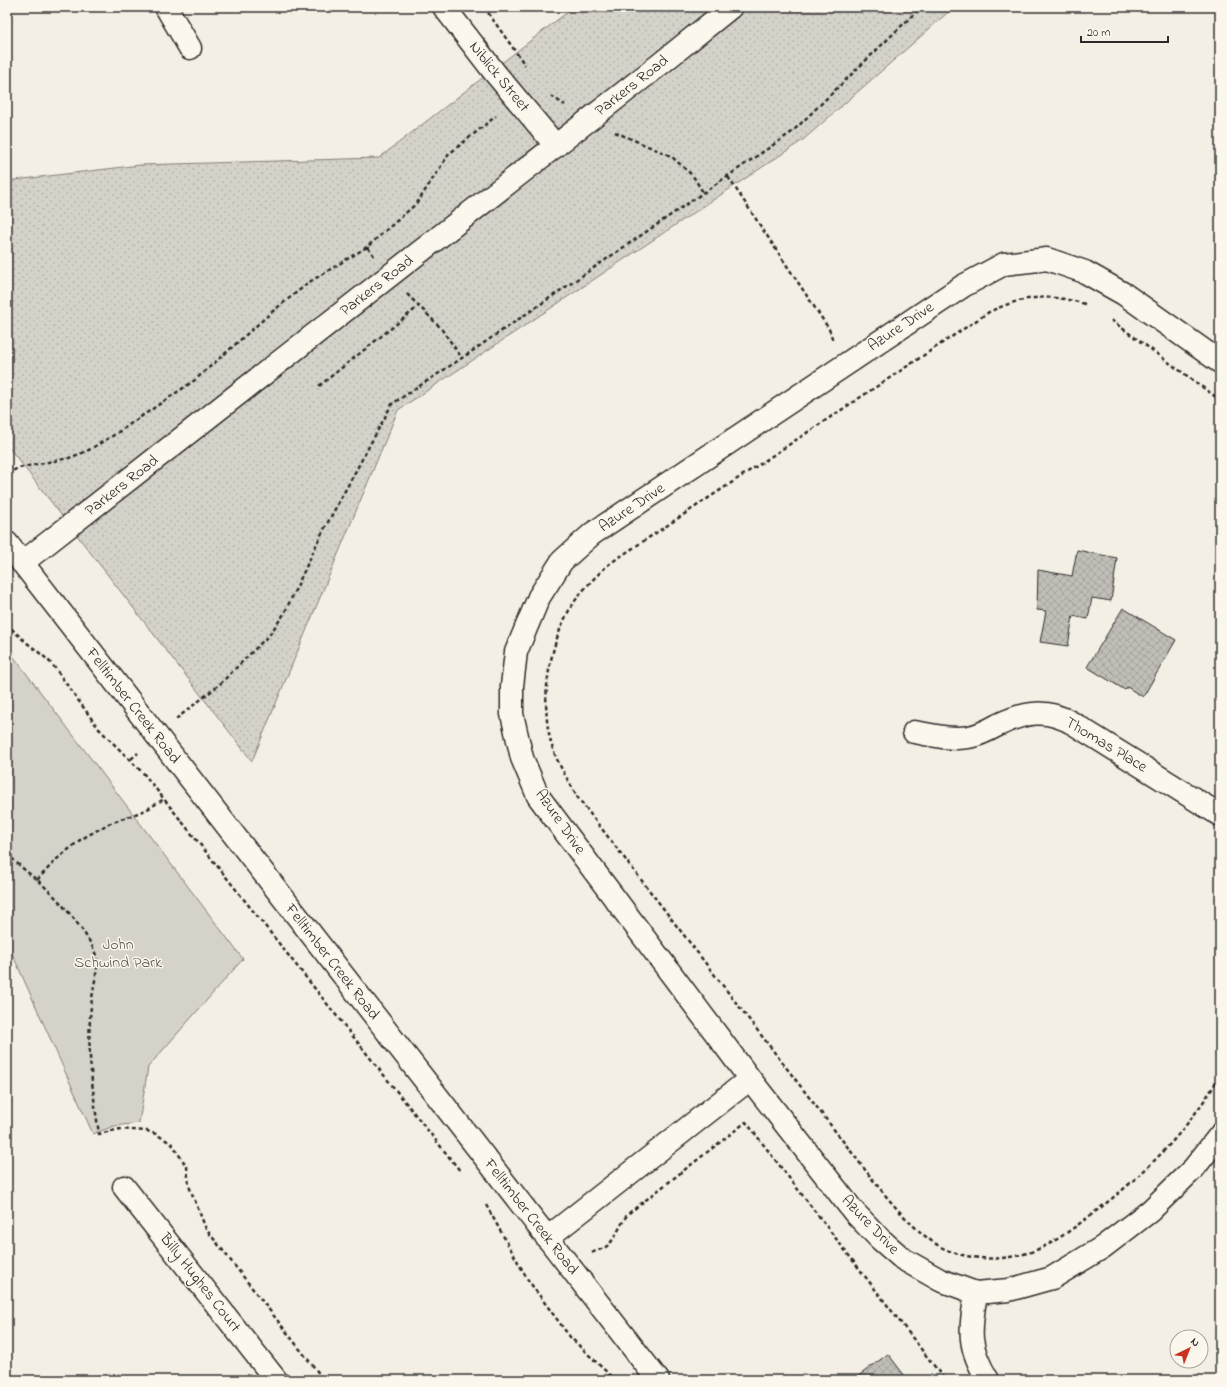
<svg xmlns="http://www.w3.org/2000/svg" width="1227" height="1387" font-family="'Indie Flower',sans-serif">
  <defs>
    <pattern id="grass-dots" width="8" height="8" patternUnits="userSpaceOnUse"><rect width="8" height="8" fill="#d5d2c9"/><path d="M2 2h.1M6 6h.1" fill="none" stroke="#b7b4ad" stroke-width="1.8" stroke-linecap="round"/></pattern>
    <pattern id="building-cross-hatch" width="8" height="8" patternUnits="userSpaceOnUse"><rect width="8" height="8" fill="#c0beb6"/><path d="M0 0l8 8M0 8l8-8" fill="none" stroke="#a5a39d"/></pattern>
  </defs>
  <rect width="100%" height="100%" fill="#f3efe4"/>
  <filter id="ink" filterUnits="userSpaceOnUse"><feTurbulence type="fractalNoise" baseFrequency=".025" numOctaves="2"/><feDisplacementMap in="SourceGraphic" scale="8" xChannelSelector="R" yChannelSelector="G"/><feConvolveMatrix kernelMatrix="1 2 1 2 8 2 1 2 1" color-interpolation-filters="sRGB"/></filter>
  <g filter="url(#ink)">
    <path fill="url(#grass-dots)" stroke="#807e7a" d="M574,7H954L803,140L398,410L252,761L7,445V181L140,165L379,158Z"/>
    <path fill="#d5d2c9" stroke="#807e7a" d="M7,648L243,959L148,1067L139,1123L114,1126L93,1134L7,942Z"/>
    <path fill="url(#building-cross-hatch)" stroke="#2b2b2b" d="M1077,550L1117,558L1111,601L1092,598L1088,619L1073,616L1068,646L1040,642L1046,611L1037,610L1038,570L1072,576Z
      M1123,608L1176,640L1143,697L1127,687L1125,690L1087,667Z
      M888,1354L908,1380H853Z"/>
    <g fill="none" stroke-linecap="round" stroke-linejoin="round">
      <defs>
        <path id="street" d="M166,7L190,48
          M444,7L495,73L556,146
          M1220,362L1124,294L1085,272L1047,259L1004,264L963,286L592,534L562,561L539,597L516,652L512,686V714L522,758L538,796L750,1079L854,1212L880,1239L903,1259L940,1280L976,1293L1009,1290L1052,1278L1103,1247L1150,1211L1194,1168L1220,1135
          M914,732C932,735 951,740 969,737C980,735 989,730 998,725C1025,712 1047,708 1074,724L1220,815
          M124,1187L276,1380
          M547,1238L750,1079
          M976,1293C970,1331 967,1346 988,1380"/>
        <path id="secondary" d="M7,543L658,1380
          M22,563L659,65L731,7"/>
      </defs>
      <use href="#street" stroke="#2b2b2b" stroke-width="25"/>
      <use href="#secondary" stroke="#2b2b2b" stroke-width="25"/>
      <path stroke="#2b2b2b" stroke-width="2.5" stroke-dasharray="4 3" stroke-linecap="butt" d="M484,7L525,65
        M551,96L565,105
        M615,132L671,156L693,176L704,194
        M728,177L829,329L833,341
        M374,256L367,247L417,203L449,154L496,116
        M407,294L440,327L462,358
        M1085,304C1049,293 1023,296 989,312L609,564C595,577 581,591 571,607C548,646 538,709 554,752C560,768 570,783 578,798L873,1180C891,1203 921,1239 947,1250C972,1260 999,1261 1024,1254C1048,1248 1068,1232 1087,1218C1143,1176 1184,1136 1220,1076
        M1111,320L1220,400
        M319,386L419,306
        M7,474L18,468L69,458L87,451L114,435L195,380L273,311L311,281L367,247
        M7,623C20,640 37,649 52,664L99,729L144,774L461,1172
        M176,719L219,685L270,634L284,614L321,535L392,404L462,358L792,132L921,7
        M131,759L138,753
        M7,853C19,867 35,877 48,890C62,903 86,932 94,950C100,963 95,978 93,992C85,1039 92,1086 99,1134L120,1129L147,1131L156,1134L172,1144L187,1167L189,1186L206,1229L324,1380
        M37,880L57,859L80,840L108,824L146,810L164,799
        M486,1205L528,1280L570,1337L615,1380
        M592,1253C597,1250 603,1249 607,1246C617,1238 620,1223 629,1213L746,1122L945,1380"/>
      <use href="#street" stroke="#fbf7ec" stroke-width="22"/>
      <use href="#secondary" stroke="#fbf7ec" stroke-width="22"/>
    </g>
  </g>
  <g text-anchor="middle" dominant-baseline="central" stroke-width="3" stroke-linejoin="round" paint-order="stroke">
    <g font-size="16" fill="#2b2b2b" stroke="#fbf7ec">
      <text transform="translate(499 77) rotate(51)">Niblick Street</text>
      <text transform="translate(632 86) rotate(-38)">Parkers Road</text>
      <text transform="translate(377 286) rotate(-38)">Parkers Road</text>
      <text transform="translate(901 327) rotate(-34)">Azure Drive</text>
      <text transform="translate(122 486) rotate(-38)">Parkers Road</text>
      <text transform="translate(632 508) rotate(-34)">Azure Drive</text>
      <text transform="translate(133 706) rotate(52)">Felltimber Creek Road</text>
      <text transform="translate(1106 745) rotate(31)">Thomas Place</text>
      <text transform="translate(560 822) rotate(55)">Azure Drive</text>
      <text transform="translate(332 962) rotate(52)">Felltimber Creek Road</text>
      <text transform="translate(531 1217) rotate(52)">Felltimber Creek Road</text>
      <text transform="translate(870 1225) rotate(46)">Azure Drive</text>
      <text transform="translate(200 1283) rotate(52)">Billy Hughes Court</text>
    </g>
    <g font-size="16" fill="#565552" stroke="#fbf7ec">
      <text x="118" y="945">John<tspan x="118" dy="18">Schwind Park</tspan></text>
    </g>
  </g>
  <rect width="1227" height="1387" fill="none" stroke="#fbf7ec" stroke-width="24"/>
  <rect x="12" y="12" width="1203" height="1363" fill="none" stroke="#2b2b2b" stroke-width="1.5" filter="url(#ink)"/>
  <g transform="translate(1189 1349) rotate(43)"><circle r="19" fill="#fbf7ec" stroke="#a8a59f"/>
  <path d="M0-3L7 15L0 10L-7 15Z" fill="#c8321e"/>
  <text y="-6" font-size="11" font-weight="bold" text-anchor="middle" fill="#2b2b2b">N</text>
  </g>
  <path d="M1081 36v6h87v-6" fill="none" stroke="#2b2b2b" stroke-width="2"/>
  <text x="1087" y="36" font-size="12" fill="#2b2b2b" stroke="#fbf7ec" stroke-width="3" paint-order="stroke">20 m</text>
</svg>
